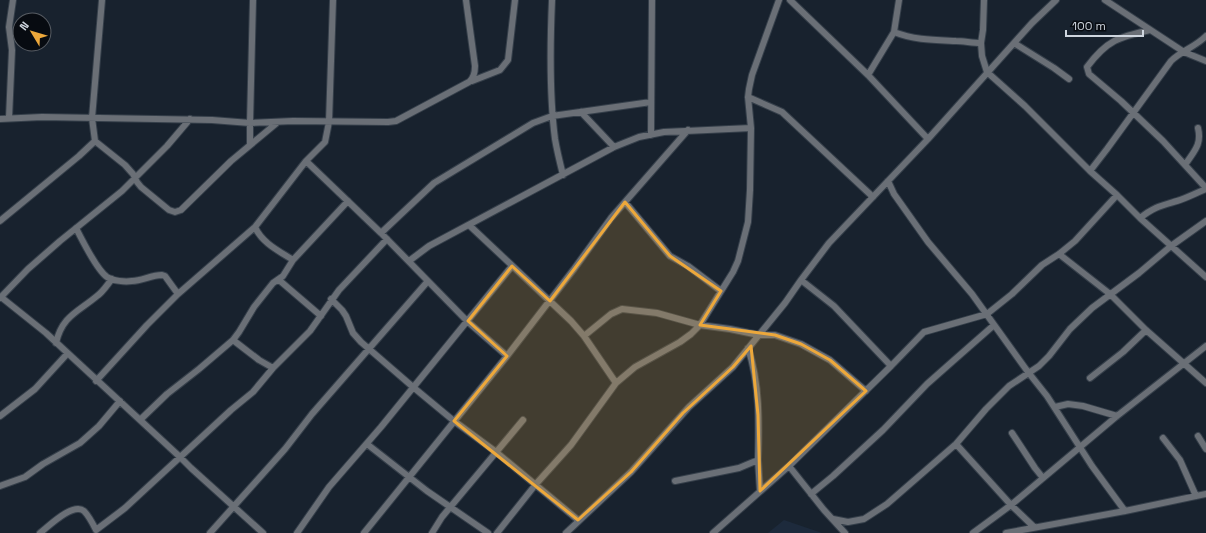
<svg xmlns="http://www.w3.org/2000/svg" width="1206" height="533" font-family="'Space Grotesk',sans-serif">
  <rect width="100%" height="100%" fill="#18222e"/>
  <path fill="#1d2a3c" d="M784,520L822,533H768Z"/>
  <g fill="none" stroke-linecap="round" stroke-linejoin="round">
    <defs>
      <path id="minor" d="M102,0L92,118L95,141L125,165L133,174L137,182L141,187L169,210L175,212L181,210L231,161L278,122
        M552,0C550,46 549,93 555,139C557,151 560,163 563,175
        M790,0L868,75L928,139
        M1105,0L1184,52L1206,61
        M1150,30C1119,37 1107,40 1087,67L1089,74L1121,101L1163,141L1206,188
        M894,32C914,40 934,40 956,41C964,41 972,43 981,43L982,56L987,72L1025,106L1090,171L1117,195L1140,218L1206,277
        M981,43L983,30L984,0
        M1014,43L1054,68L1069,79
        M868,75L894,32L899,0
        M472,81L500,70L508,60L515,0
        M748,97L782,112L873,197
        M581,112L614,147
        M9,118L12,50L9,27L13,0
        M0,119L42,117L212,120L250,123L293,121L388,122L396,121L469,82C474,78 475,73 475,66L466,0
        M651,135L652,0
        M250,145V123L253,0
        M306,161L381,233L468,322L507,356
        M1185,165C1194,151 1202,145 1198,128
        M1090,171L1107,149L1171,61C1181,51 1195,47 1206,36
        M888,181L894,194L928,242L972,294L1028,372L1047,396L1092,466L1125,511
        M625,202L670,256L688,266L721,291
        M1140,218C1154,207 1160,206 1177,201C1187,198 1196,193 1206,189
        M0,221L79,156L95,141
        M469,225L571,321L584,336L616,383
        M255,227C262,243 279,251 293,260
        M76,228C82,240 97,270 107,277C113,281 125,282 132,281C142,281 151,275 162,275L165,276L178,294
        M381,233L434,183L533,123L552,116L651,102
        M1059,254L1110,294L1146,330L1206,383
        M409,261L429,246L614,147L639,137L664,132L751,128
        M279,280L321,316
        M801,280L834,306L891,366
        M1,297L46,333L180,457L191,468L263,533
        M0,298L28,269L60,241L122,191L167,146L190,119
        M331,299L342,310L346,316L353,333L361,342L413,387L454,421L496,452L578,520
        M584,336L611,314L622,309L657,313L700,325L730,329L759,335H775L801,344L830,360L866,391
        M233,340L259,360L273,368
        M56,343C62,316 78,312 97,296C103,292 107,285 112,279
        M748,348C760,384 759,423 758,460
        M1090,378L1123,352L1146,330
        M96,381L147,325L178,294L255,227L306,161L325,142L329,122L333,0
        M1055,407L1068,404L1083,406L1117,416
        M0,416L35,389L67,354
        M140,420L167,394L199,369L233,340L239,332L254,307L273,283L283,276L293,260L348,201
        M1012,433L1035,468L1043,478
        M1198,436L1206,449
        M1163,438L1180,460L1196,496
        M367,444L427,491L488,533
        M956,444L1011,505L1034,527
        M789,466L824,510L845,533
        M675,481L739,468L758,460L760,491
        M0,486L25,477L43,464L80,443L99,426L120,401
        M811,494L833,476L883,430L927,384L953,361L994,325
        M833,519L848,522L864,519L887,504L956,444L986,409L1009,386L1039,366L1049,356L1070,329L1092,308L1139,273L1171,246L1206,221
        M40,533C49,526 73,502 84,511C89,516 93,524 96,530L125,508L231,410L253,392L273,368L310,331L339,290L387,239
        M210,533L285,449L312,414L428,281
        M297,533L329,487L381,427L512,266
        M364,533L507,356L574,269L611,218L688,130
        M432,533L442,517L523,420
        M497,533L536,484L571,445L616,383L635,367L680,342L691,334L700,325L733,272L738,261L748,222L750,190L751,128L748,97L749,89L752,75L779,0
        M566,533L631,472L689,407L733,367L785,303L801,280L829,243L928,139L1032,23L1056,0
        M713,533L789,466L891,366L924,332L987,314L1012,294L1042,265L1059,254L1075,241L1117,195
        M973,533L1011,505L1117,416L1206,346
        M1006,533L1125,511L1206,494"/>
    </defs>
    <use href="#minor" stroke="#353f4a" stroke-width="8"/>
    <use href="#minor" stroke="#6a6f76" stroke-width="6"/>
  </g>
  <path fill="#eda83b" fill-opacity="0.2" stroke="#eda83b" stroke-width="3" stroke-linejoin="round" d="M625,202L670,256L721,291L700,325L775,335L801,344L830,360L866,391L760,491L758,415L751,346L733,367L683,413L631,472L578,520L454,421L507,356L468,321L512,266L550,301Z"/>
  <g transform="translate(32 32) rotate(308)"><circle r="19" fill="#070b11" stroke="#575c63"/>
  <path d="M0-3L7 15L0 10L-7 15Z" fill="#eda83b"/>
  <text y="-6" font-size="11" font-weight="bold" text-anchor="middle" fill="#ced5de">N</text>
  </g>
  <path d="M1066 30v6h77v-6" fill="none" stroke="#ced5de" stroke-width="2"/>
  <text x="1072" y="30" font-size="12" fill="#ced5de" stroke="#070b11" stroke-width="3" paint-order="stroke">100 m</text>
</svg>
